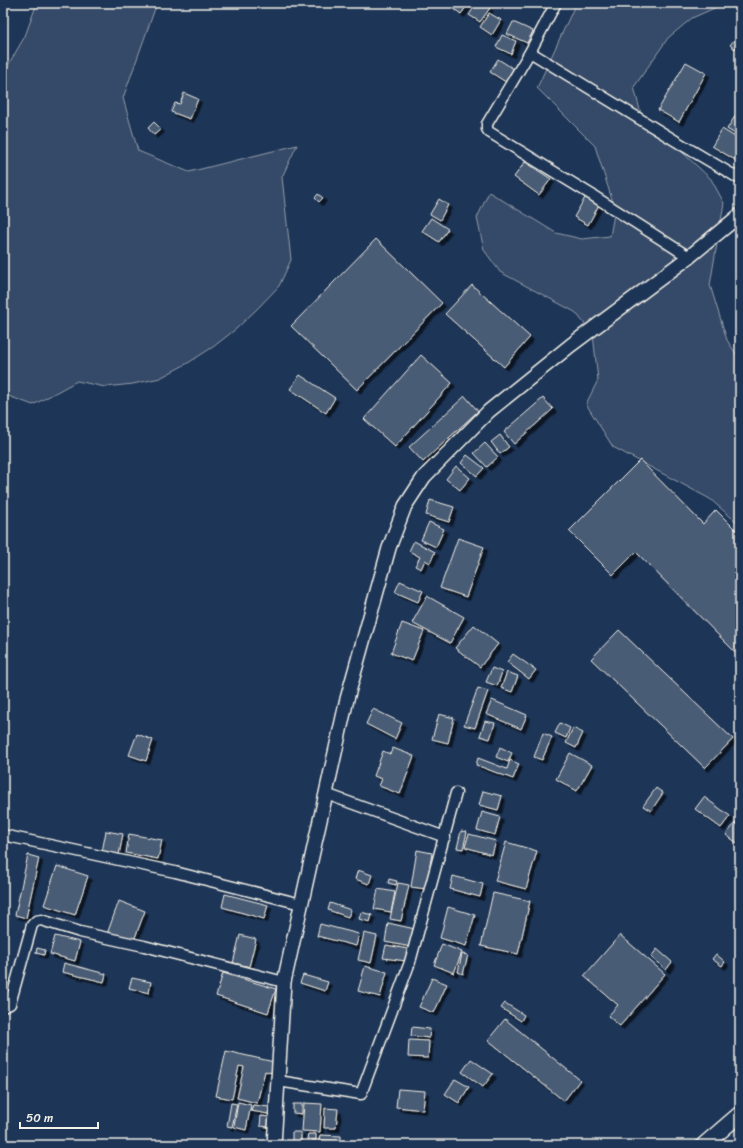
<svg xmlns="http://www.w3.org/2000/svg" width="743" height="1148" font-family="Sriracha,sans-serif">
  <defs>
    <filter id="shadow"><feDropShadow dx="3.5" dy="3.5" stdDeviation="0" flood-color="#0009"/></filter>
  </defs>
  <rect width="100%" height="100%" fill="#1d3557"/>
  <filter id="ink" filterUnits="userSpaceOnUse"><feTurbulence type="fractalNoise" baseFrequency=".025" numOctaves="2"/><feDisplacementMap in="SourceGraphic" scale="8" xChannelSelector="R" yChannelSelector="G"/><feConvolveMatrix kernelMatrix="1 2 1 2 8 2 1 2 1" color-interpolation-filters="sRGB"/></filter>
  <g filter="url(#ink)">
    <path fill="#354a67" stroke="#949ea8" d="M37,3H157L123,98L138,151L189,172L297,145L282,177L291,260L279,286L258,308L236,329L213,347L188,363L160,378L133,384L105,387L77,381L33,405L3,394V74L25,36Z
      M576,3H740V5L719,6L692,18L668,38L634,87L641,114L711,179L724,203L710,285L727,340L740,360V525L710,499L613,447L586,404L598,380L593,334L575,312L500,272L484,250L477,218L489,192L556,233L582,239L610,236L615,209L595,146L537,88Z"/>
    <path fill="#485b74" stroke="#f4f1e8" filter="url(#shadow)" d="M458,3H469L461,14L454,9Z
      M477,3H483L490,8L480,22L469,15Z
      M489,13L501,20L492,35L480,27Z
      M513,22L533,31L527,43L507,34Z
      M740,33V43L735,49L730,45Z
      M502,35L516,41L511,54L496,47Z
      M498,59L517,71L509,84L490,72Z
      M686,62L706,73L679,122L658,110Z
      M184,93L198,99L190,119L171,112L175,103L180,104Z
      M737,113L740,115V137L727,129Z
      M154,122L161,129L154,135L148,128Z
      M722,129L740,140V163L712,146Z
      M525,162L551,179L539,195L514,177Z
      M318,194L323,198L319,202L315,198Z
      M586,196L600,203L588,225L574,217Z
      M439,199L448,205L440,220L430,214Z
      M431,218L448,229L439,242L422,231Z
      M376,239L442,303L357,390L291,326Z
      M472,285L530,337L504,367L445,314Z
      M421,355L452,383L395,447L364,419Z
      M300,375L335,398L326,413L290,389Z
      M465,396L478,411L423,462L409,447Z
      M543,398L553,409L514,444L504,432Z
      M500,435L509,447L500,454L491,442Z
      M485,443L498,457L487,467L474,453Z
      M467,455L484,468L477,476L461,463Z
      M640,460L703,524L716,510L740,534V657L636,552L613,575L569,531Z
      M456,466L470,478L460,490L446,479Z
      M430,500L454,507L449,522L426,515Z
      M429,522L444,529L436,547L421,540Z
      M458,538L484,547L466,597L440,588Z
      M414,541L435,552L430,563L425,560L421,569L415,566L420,557L409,551Z
      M400,581L423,591L418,602L395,592Z
      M427,596L464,617L450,643L412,623Z
      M402,623L424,631L412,661L391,653Z
      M474,625L498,644L480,667L455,648Z
      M619,630L733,739L705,768L591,659Z
      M513,654L536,670L529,679L507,662Z
      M492,668L502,672L497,686L486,682Z
      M507,672L518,676L512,692L501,688Z
      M478,688L488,691L475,728L464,725Z
      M492,700L527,715L521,729L486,714Z
      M373,709L402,723L395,739L366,724Z
      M439,714L454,718L448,743L432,739Z
      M485,721L495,723L490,739L480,736Z
      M560,723L570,728L566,738L555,733Z
      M573,728L583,733L576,748L566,743Z
      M543,733L552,737L542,760L534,757Z
      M137,734L153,740L146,761L129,755Z
      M500,747L512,753L508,762L496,757Z
      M393,748L414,756L400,794L379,786L382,779L374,776L383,751L390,754Z
      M570,753L592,765L577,791L556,779Z
      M478,758L507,769L510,760L519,764L513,779L476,765Z
      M656,788L663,793L651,811L643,806Z
      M483,791L502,796L498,810L479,805Z
      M704,797L730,816L721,828L695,809Z
      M482,812L500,817L495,835L477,830Z
      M735,823L740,827V845L726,835Z
      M106,831L123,834L119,855L102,852Z
      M461,831L467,832L463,849L457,848Z
      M129,834L162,840L158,859L126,853Z
      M469,834L496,841L492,855L465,847Z
      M506,842L537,851L526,889L495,881Z
      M417,850L432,853L426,889L411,887Z
      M28,855L39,858L26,918L15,915Z
      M57,866L88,876L75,915L44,905Z
      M358,870L372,875L369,884L355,879Z
      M453,876L483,884L480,897L450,889Z
      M389,879L397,881L396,885L388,883Z
      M398,883L409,885L401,921L390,919Z
      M378,889L395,892L391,912L374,909Z
      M493,893L530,901L518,954L481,946Z
      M225,894L268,905L264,919L222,907Z
      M119,901L145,911L133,943L107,934Z
      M330,903L351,910L348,917L328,910Z
      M448,907L475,915L466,946L440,938Z
      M361,912L372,915L370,922L359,919Z
      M388,923L415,929L411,947L385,942Z
      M320,924L359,934L356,946L317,936Z
      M364,933L377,936L371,963L358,960Z
      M240,935L256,939L249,967L233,963Z
      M620,935L665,974L620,1026L608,1016L618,1005L584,976Z
      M55,936L80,942L75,961L50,954Z
      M442,944L462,952L454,973L434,965Z
      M386,945L408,949L406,961L383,958Z
      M37,948L45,950L44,955L36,953Z
      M657,949L672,962L666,970L651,957Z
      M462,954L468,955L463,974L458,972Z
      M716,954L725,962L722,966L712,959Z
      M64,963L106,974L104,982L62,972Z
      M365,966L387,972L380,997L358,991Z
      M223,973L276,989L268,1013L216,996Z
      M303,975L328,982L325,991L300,983Z
      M132,978L151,982L149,993L129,988Z
      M432,978L447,984L434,1013L419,1007Z
      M505,1003L524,1015L521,1021L501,1008Z
      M505,1019L580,1080L564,1101L488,1040Z
      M412,1027L430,1029L429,1038L411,1036Z
      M409,1040L429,1041L428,1058L408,1057Z
      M226,1051L274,1062L271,1073L265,1071L257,1103L237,1098L244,1067L239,1066L232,1099L216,1096Z
      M471,1059L493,1074L483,1087L462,1072Z
      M455,1079L469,1087L459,1103L445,1094Z
      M398,1089L425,1091L423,1110L396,1107Z
      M238,1102L251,1105L246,1130L234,1127Z
      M231,1103L237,1104L232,1127L227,1126Z
      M304,1103L322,1104L320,1132L302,1131Z
      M293,1104H302V1114L293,1113Z
      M253,1105L269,1107L268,1114L251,1111Z
      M325,1108L338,1109L336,1128H324Z
      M261,1116L269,1117L268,1127L260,1126Z
      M292,1132H301V1145H292Z
      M308,1134H316V1140L307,1139Z
      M320,1135L341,1136V1141L319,1140Z
      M318,1142L337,1143V1145H318Z"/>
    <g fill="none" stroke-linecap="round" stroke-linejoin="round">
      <defs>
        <path id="minor" d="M556,3L530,52L487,124V129L489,132L592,195L689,257
          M530,52L684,146L740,179
          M326,794L445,837
          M3,835L175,872L301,904
          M3,1007L10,1004L32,925L36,921L41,920L80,932L144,946L284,982
          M278,1081L361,1094L410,962L456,793"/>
        <path id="major" d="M274,1145L284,982L347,699L389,548L405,506L424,477L489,411L571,345L689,257L740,215"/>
        <path id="highway" d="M704,1145L740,1114"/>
      </defs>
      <use href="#minor" stroke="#f4f1e8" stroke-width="13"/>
      <use href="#major" stroke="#f4f1e8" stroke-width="16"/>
      <use href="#highway" stroke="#f4f1e8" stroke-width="18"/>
      <use href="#minor" stroke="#1d3557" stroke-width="10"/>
      <use href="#major" stroke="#1d3557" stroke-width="13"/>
      <use href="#highway" stroke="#1d3557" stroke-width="15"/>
    </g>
  </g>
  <rect width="743" height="1148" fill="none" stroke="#1d3557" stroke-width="16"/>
  <rect x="8" y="8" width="727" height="1132" fill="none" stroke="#f4f1e8" stroke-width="1.5" filter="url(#ink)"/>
  <path d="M20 1122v6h78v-6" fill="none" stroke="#f4f1e8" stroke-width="2"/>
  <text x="26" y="1122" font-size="12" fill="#f4f1e8" stroke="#1d3557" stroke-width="3" paint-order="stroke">50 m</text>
</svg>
